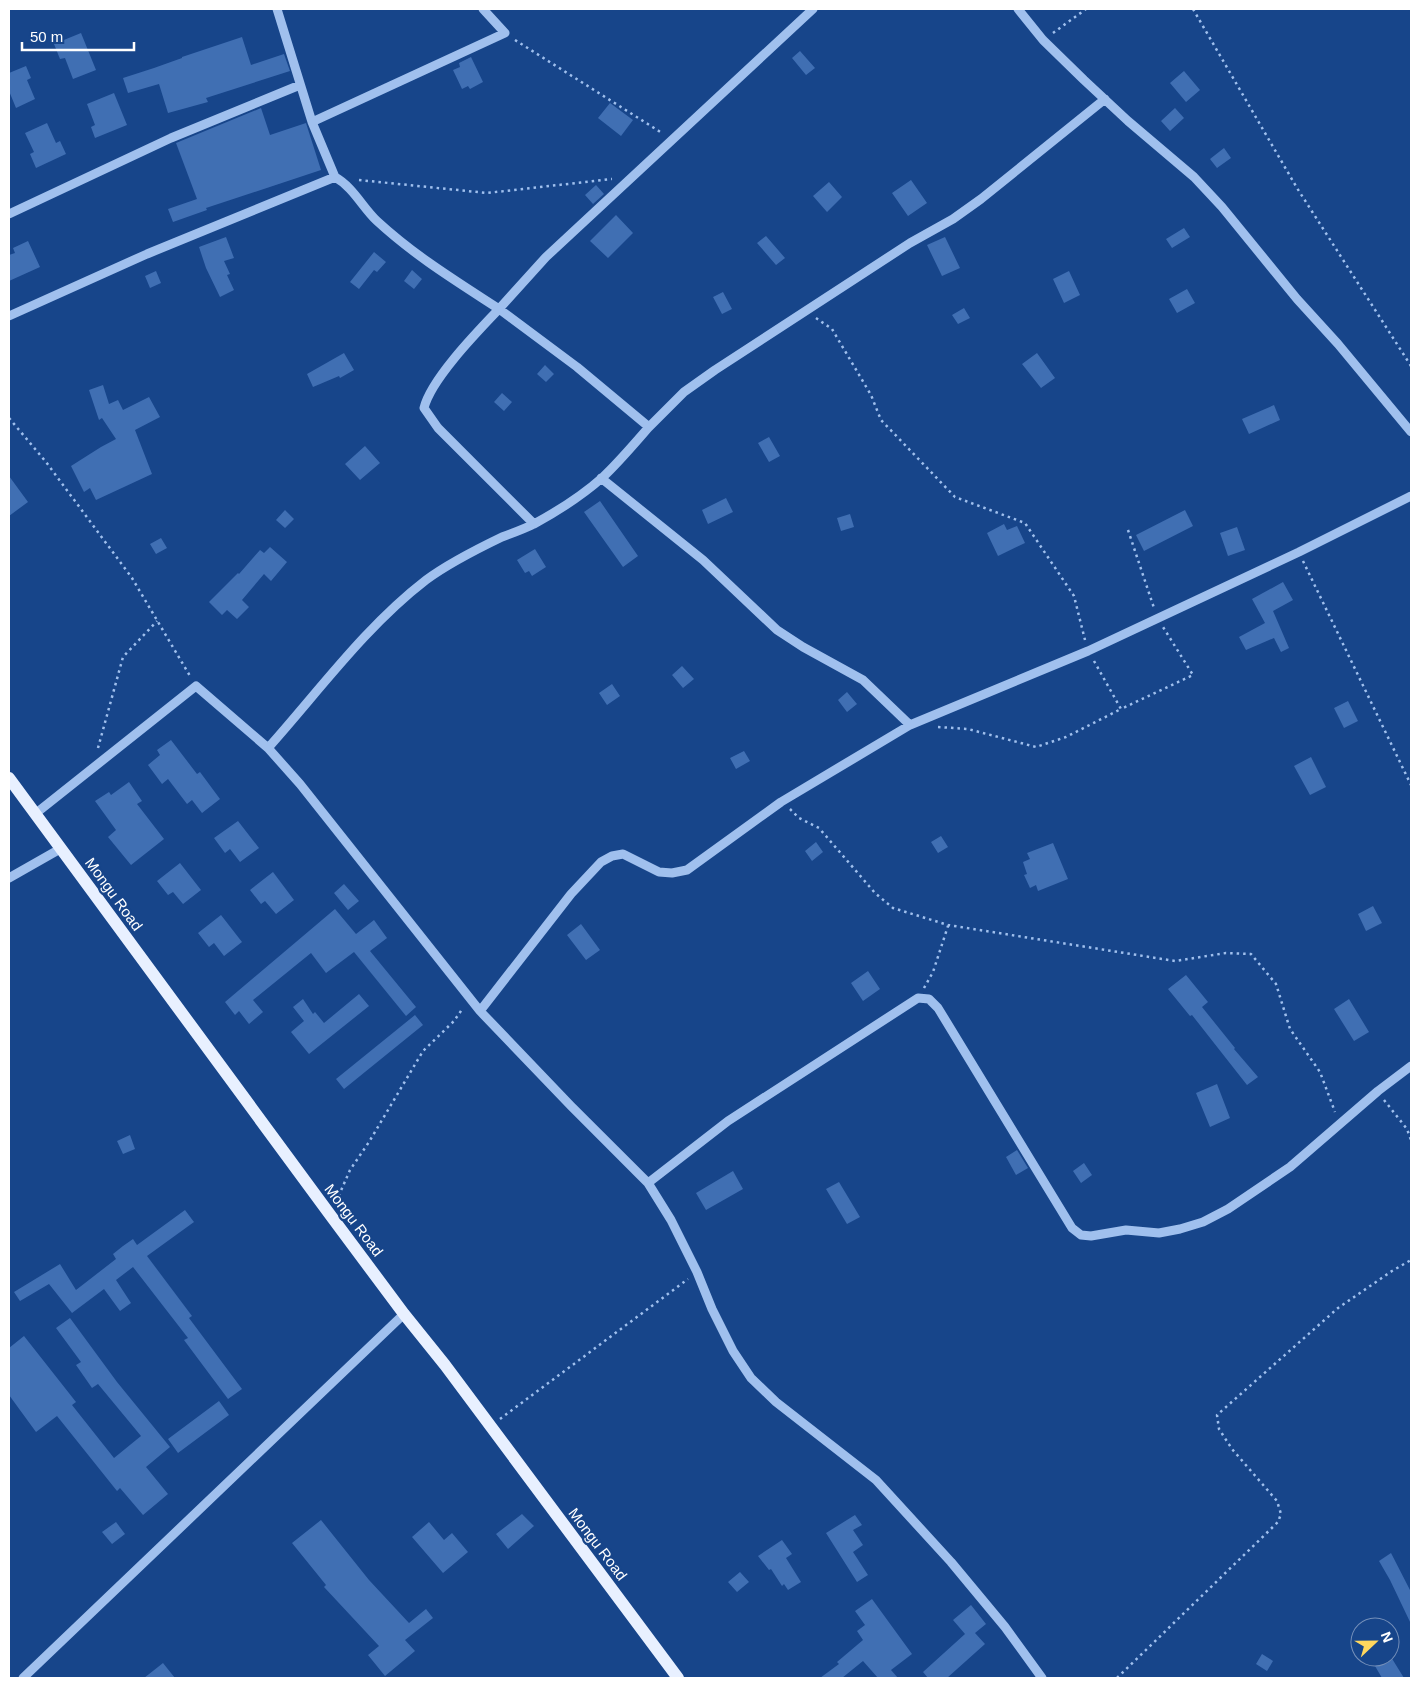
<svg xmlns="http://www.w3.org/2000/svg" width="1420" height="1687" font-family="Helvetica,sans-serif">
  <rect width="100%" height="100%" fill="#17458a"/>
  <path fill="#406fb3" d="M81,33L96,70L73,79L65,58L60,59L54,44Z
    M242,37L251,65L284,54L290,71L206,98L208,102L168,113L159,84L128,93L123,78L154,68L182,58V57Z
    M800,51L815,68L806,75L792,58Z
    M471,57L483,82L470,89L468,86L462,89L453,70L460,67L459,63Z
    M26,66L31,78L27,80L35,99L16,108L9,91V73Z
    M1184,71L1200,90L1186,102L1170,83Z
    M114,93L127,125L95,138L91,127L95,125L87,104Z
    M610,103L633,120L621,136L598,118Z
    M261,108L270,135L306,123L321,170L206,208L207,210L173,222L168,209L197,199L176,143Z
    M1175,108L1184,118L1170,131L1161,121Z
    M47,123L56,143L60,141L66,154L36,168L30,154L34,152L25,133Z
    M1224,148L1231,158L1217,168L1210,159Z
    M911,180L927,203L908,216L892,193Z
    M829,182L842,197L827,212L813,196Z
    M596,185L604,194L593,204L585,195Z
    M616,215L633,233L608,258L590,241Z
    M1184,228L1190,237L1172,248L1166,239Z
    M766,236L785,258L776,265L757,243Z
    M226,237L234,258L224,261L230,274L227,275L234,290L220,297L206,268L199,247Z
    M945,237L960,268L942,276L927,245Z
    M28,241L40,267L9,281V255L15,253L13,248Z
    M374,252L386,262L377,272L374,270L359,289L350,282Z
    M412,270L422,279L414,289L404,281Z
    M156,271L161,283L150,288L145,276Z
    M1069,271L1080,295L1064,303L1053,279Z
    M1187,289L1195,303L1177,313L1169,299Z
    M723,292L732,309L722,314L713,297Z
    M964,308L970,318L958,324L952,315Z
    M344,353L354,370L340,378L339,376L313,387L307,374Z
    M1037,353L1055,378L1041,388L1022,364Z
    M545,365L554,374L546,382L537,374Z
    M103,385L109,404L118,400L123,410L149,397L160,417L135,430L152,474L96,500L90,488L84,492L71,466L101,447L116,439L102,418L99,420L89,390Z
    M502,393L512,402L504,411L494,402Z
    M1274,405L1280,420L1249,434L1242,419Z
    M769,437L780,456L769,462L758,443Z
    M365,446L380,463L360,480L345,464Z
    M9,476L28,502L9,516Z
    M726,498L733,512L708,524L702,510Z
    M600,501L638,556L623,567L584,512Z
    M285,510L294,519L285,528L276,520Z
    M1185,510L1193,526L1144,551L1136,535Z
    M850,514L854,527L841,531L837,518Z
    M1004,524L1007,530L1017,526L1025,543L998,556L987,533Z
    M1237,527L1245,550L1228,556L1220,533Z
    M161,538L167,548L156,554L150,544Z
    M270,547L287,562L271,581L264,574L242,600L249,607L237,619L227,610L222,615L209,602L238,573L239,574L260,550L264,553Z
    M535,549L546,567L532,576L529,571L525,573L517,560Z
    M1283,582L1293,600L1273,611L1289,648L1281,652L1274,638L1246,650L1239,637L1265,623L1252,599Z
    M682,666L694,679L683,688L672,675Z
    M612,684L620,696L607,705L599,693Z
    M847,692L857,704L847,712L838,700Z
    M1348,701L1358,721L1344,728L1334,708Z
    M171,740L197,774L200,772L220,799L202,813L192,800L187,804L168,779L162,784L148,765L160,755L157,750Z
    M744,751L750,761L736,769L730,758Z
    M1311,757L1326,787L1310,795L1294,766Z
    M129,782L142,801L137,804L164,839L131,865L108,837L116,830L95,801L109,792L111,795Z
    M238,821L259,848L240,862L230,849L225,853L214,838Z
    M941,836L948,847L938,853L931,842Z
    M816,842L823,852L812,861L805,851Z
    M1053,843L1068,879L1038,891L1036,885L1030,888L1024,875L1027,874L1023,862L1030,859L1027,853Z
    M180,863L201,890L183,904L173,892L168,895L157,881Z
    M273,872L294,900L276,914L265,901L261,904L250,890Z
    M344,884L359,901L348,910L334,893Z
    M1373,906L1382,923L1366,931L1358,914Z
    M335,909L356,934L374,920L387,938L370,951L416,1007L406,1016L354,952L326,973L311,953L253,1000L263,1012L249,1024L239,1011L235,1015L225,1002Z
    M221,915L242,942L224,956L214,943L209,947L198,933Z
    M581,924L600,950L586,960L567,935Z
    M868,971L880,989L863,1001L851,983Z
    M1186,975L1208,1002L1202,1007L1235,1048L1234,1049L1258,1077L1247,1085L1192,1015L1190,1016L1168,989Z
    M359,994L369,1006L309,1054L291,1032L304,1021L293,1007L303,999L313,1014L315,1012L324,1023Z
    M1349,999L1369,1032L1354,1041L1334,1009Z
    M415,1015L423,1025L344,1089L336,1079Z
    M1217,1084L1230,1118L1210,1127L1196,1093Z
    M130,1135L135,1149L123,1154L117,1141Z
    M1017,1150L1028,1168L1016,1175L1006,1157Z
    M1084,1163L1092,1175L1081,1183L1073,1171Z
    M733,1171L743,1189L706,1210L696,1193Z
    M839,1182L860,1217L847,1224L826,1189Z
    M185,1210L194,1222L147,1256L192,1316L189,1318L242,1389L228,1399L184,1340L188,1338L133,1267L116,1280L131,1303L120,1311L104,1289L72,1313L49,1284L20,1301L14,1292L60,1264L76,1290L116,1259L113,1254L123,1246L133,1239L137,1245Z
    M70,1318L117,1382L170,1447L146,1467L168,1494L143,1515L120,1488L117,1491L57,1416L36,1432L9,1395V1348L24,1336L76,1402L72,1405L114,1458L141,1436L98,1384L92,1388L76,1365L81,1362L56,1328Z
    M219,1401L229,1415L178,1453L168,1439Z
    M522,1514L534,1526L508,1549L496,1534Z
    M855,1515L862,1525L853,1530L863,1545L853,1552L868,1575L857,1582L826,1533Z
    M321,1520L369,1580L409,1623L426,1609L433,1618L405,1640L415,1651L385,1676L368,1655L379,1646L324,1587L326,1585L292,1543Z
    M116,1522L125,1534L112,1544L102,1532Z
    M429,1522L444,1540L452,1533L468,1552L443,1573L412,1537Z
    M782,1540L792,1554L786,1558L801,1582L788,1590L784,1584L782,1586L771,1569L769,1570L758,1556Z
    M1391,1553L1411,1592V1624L1390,1580L1379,1561Z
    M740,1572L749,1582L737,1592L728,1582Z
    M872,1599L912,1654L891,1670L898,1678H878L863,1661L842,1678H820L839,1664L837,1662L863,1640L857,1631L865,1625L855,1611Z
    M971,1605L986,1624L975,1633L985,1644L947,1678H928L923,1672L965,1634L953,1620Z
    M1262,1654L1273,1661L1267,1671L1256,1664Z
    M1391,1657L1404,1678H1382L1375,1666Z
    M163,1663L175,1678H144L158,1667Z"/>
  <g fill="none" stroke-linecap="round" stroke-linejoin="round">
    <path stroke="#a0c0ee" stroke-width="2.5" stroke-dasharray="2.5 4" stroke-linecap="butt" d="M1193,9L1297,188L1411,366
      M1053,33L1086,9
      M515,40L662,133
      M359,180L487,193L612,179
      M816,318L832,329L871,395L881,420L955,497L1025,523L1074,596L1085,640
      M9,418L46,462L132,578L190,676
      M1128,530L1154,608
      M1303,561L1411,785
      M1094,661L1121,709L1193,675L1163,627
      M938,727L968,729L1036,747L1066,737L1121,709
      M98,748L123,657L157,621
      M790,809L799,818L819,828L875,893L893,908L948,925L1175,961L1226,953L1251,954L1276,984L1290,1029L1320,1072L1335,1112
      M924,988L933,972L948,926
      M1384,1100L1407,1129L1411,1140
      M336,1202L350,1170L369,1142L423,1051L454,1021L463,1008
      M500,1419L688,1279
      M1117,1678L1278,1522L1281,1514L1277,1501L1232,1449L1219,1429L1217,1415L1338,1308L1392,1271L1411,1260"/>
    <path stroke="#a0c0ee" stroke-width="9" d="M277,9L312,122L335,177C353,187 363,208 377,221C415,256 456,281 499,309L546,257L813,9
      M1018,9L1043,40L1084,80L1128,121L1194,177L1222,207L1297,299L1338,344L1411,432
      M312,122L505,33L483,9
      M9,214L171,138L300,85
      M9,316L147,254L335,177
      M649,427L684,392L715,370L910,243L953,219L981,199L1105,99
      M601,478L703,560L777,630L803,647L863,680L910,725
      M268,748C319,691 365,627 426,580C449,563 477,549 502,537C513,533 524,529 534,524C556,512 584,494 603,477C619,462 634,444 649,427L577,367L499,309C478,331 431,379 424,408L438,428L534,524
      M35,814L196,686L268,748L300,784L480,1011L571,1106L648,1183L671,1220L697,1272L712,1309L733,1351L751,1378L776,1402L876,1480L951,1562L1005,1627L1042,1678
      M9,878L60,849
      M480,1011L571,894L601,862L612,856L623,854L659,872L672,873L687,870L781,802L910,725L1088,651L1299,552L1411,496
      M648,1183L728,1121L918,998L929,999L938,1008L1072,1228L1081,1235L1091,1236L1126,1230L1159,1233L1180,1229L1203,1222L1228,1209L1290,1167L1378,1091L1411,1066
      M23,1678L404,1314"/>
    <path stroke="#e8f0ff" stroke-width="12" d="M9,778L331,1216L404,1314L445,1365L678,1678"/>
  </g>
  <g text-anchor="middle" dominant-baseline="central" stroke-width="4.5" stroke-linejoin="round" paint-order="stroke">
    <g font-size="15" fill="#fff" stroke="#17458a">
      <text transform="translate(114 894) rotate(54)">Mongu Road</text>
      <text transform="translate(354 1220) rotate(53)">Mongu Road</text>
      <text transform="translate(598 1544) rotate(53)">Mongu Road</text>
    </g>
  </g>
  <rect width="1420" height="1687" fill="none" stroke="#ffffff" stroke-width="20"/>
  <g transform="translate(1375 1642) rotate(68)"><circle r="24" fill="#17458a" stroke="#748fb9"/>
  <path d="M0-4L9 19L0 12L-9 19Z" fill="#ffd75e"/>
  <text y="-8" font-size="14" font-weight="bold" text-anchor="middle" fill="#ffffff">N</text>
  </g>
  <path d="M22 42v8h112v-8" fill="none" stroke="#ffffff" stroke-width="2.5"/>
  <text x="30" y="42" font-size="15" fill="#ffffff" stroke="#17458a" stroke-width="4" paint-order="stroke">50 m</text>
</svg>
